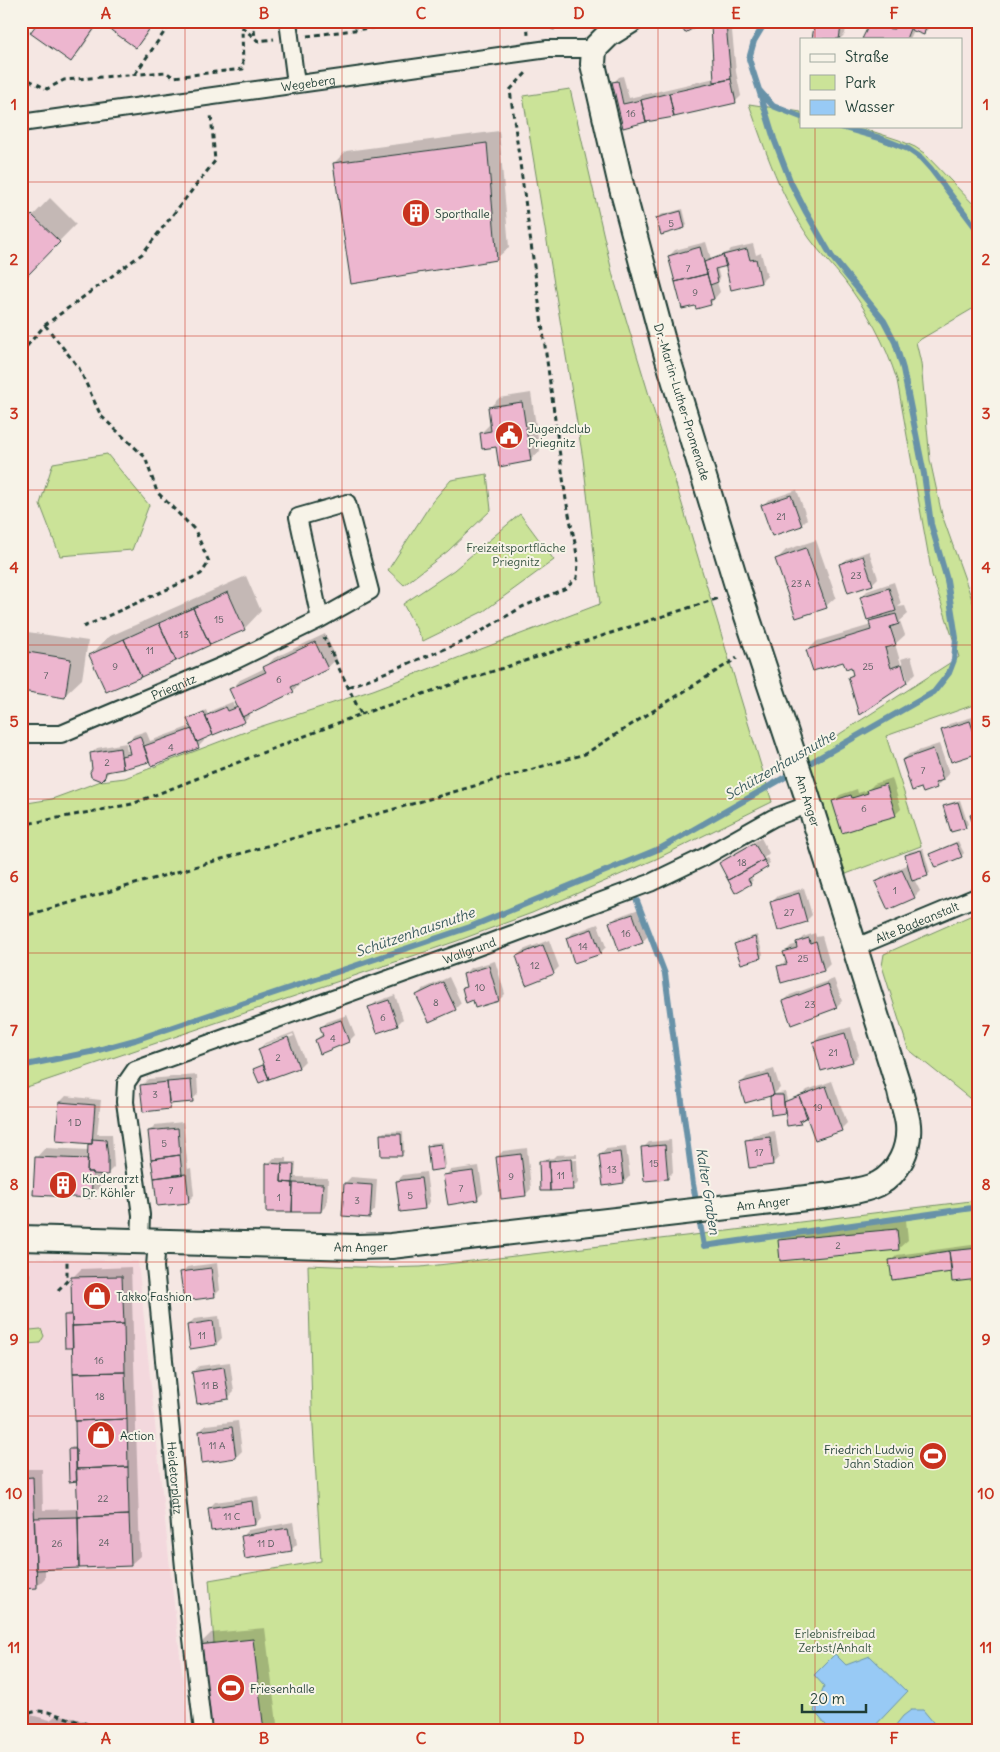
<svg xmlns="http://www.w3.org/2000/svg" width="1000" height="1752" font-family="Delius,sans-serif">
  <rect width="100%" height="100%" fill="#f5e7e3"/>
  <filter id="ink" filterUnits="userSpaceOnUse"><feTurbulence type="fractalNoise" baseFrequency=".02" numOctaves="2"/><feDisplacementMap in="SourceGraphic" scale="10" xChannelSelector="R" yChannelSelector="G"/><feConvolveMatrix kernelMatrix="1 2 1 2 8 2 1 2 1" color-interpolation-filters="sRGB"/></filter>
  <g filter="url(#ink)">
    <path fill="#f3d8dd" d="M21,1258L138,1261L172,1587L189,1731H21Z"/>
    <path fill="#cbe398" stroke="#759066" d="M570,89L613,276L772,802L656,859L532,913L457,941L21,1089V804L52,799L101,781L125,778L250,730L373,690L600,604L583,459L523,96Z
      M749,104L801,112V126H856L899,140L915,147L924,153L979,210V305L916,342L921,363L930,460L942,515L979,619V703L886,736L921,846L846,874L807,755L959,657L932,575L897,380C885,342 868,312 844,280C833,266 820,253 810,239C781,198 765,150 749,104Z
      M107,454L149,505L132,550L60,556L40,504L53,463Z
      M487,474L491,510L448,551L404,585L388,570L432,502L451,480Z
      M520,514L554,560L484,611L423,641L403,604L454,570Z
      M979,912V1106L908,1049L882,966L884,954Z
      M979,1200V1731H208L198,1645L214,1643L209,1580L321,1561L312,1409L308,1265L381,1268L421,1267L711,1233Z
      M21,1274H30V1330L41,1329L44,1336L40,1343L26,1344L21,1340Z"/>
    <path fill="#98caf5" stroke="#6892a8" d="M835,1654L846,1665L870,1656L907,1692L870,1731H831L814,1711L824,1686L814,1675Z
      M911,1710H923L933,1722L937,1731H891L903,1716Z"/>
    <path fill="#0003" fill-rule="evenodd" d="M40,21H156L145,37L136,47L100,22L80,51L71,60Z
      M717,21H731L736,72L741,96L735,102L624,127L613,83L619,77L623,76L629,98L715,78L712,26Z
      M816,21H847L845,34L840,39H822Z
      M876,21H931L929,28L923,34L914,30L910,39H863L869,28Z
      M499,131L509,247L496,259L334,163L346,151Z
      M50,198L76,224L21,280V228Z
      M683,209L687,225L685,227L658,218L660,215Z
      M706,242L711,259L728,252L731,249L753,244L756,255L761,253L767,276L761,282L727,265L717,267L720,279L717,282L720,292L710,304L669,256L675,250Z
      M531,393L540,451L530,460L497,445L481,433L490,424L489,408L499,398Z
      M797,490L807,519L801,525L762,506L768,500Z
      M816,540L836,597L826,606L777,559L786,550Z
      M869,551L878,578L872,584L841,565L847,559Z
      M246,576L261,611L244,629L91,655L108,637Z
      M894,582L901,604L898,607L905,606L908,614L900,621L905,635L895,644L906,681H907L860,713L849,677L853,673L852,666L844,660L808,650L817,641L871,625L870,621L874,617L861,597L867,591Z
      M21,631L88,641L82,679L64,696L21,690Z
      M325,634L337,659L327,668L302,680V682L293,691L249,712L250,715L244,721L203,738L204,741L198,747L111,770L101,780L93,769L91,754L97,748L126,743L127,751L131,750L128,741L134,735L146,731L150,741L191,726L188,719L206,710L208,715L213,710L232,702L234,706L238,705L231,690L240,680L265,668L274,658Z
      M911,656L916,673L908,681L901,659Z
      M976,716L979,723V751L943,730L949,724Z
      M939,744L949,773L936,787L903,760L909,754Z
      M892,778L901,809L895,815L834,801L840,795L857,789L858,793L868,790L874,784Z
      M960,800L968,824L965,827L944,807L947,804Z
      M979,808V828L971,815Z
      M761,838L769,853L762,860L767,858L770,863L750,876L753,880L750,883L720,864L726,858Z
      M958,841L964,853L961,856L931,854L933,852Z
      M923,848L930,873L927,875L914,879L920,891L914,897L877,882L883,876L909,864L907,855L909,852Z
      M804,888L812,915L806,921L772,902L778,896Z
      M639,909L648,936L642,942L611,923L617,917Z
      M598,924L606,947L600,953L567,939L573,933Z
      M815,933L816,937L822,936L830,964L824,970L782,981L778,967L787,960L785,952L791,946L798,944L797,943L803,937Z
      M757,935L763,954L761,957L742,963L735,944L738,941Z
      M549,940L559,967L553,973L517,956L523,950Z
      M495,961L505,994L499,1000L476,1006L474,999L464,988L467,985L464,974L470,968Z
      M449,977L461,1003L455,1009L417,995L423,989Z
      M834,979L842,1001L836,1007L784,1001L790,995Z
      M395,995L403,1019L397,1025L370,1008L376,1002Z
      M347,1015L355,1035L349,1041L316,1040L323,1033L321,1028L327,1022Z
      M851,1027L859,1055L853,1061L814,1042L820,1036Z
      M294,1032L305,1061L299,1067L260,1081L255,1069L265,1064L259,1049L265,1043ZM293,1034L294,1036L264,1047V1045Z
      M774,1069L780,1088L774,1094L741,1083L747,1077Z
      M197,1075L198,1094L192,1100L175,1102L169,1108L142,1085L148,1079Z
      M832,1081L847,1123L841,1129L808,1116L802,1118L803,1120L800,1123L786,1112L773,1114L772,1096L774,1094L785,1092L787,1100L803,1094L807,1090Z
      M66,1096L101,1100L97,1134H112L114,1167L108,1173H101L100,1187L91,1196L36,1158L45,1148L89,1150L90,1143L60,1102Z
      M183,1122L188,1169L191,1168L194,1195L188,1201L158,1205L149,1131L155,1125Z
      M403,1131L404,1152L401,1155L381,1135L384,1132Z
      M775,1131L779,1157L773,1163L747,1141L753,1135Z
      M671,1140L673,1172L667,1178L643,1148L649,1142Z
      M443,1142L446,1165L443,1168L428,1146L431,1143Z
      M626,1147L630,1176L624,1182L600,1155L606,1149Z
      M527,1148L531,1189L525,1195L497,1157L503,1151Z
      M577,1154V1158L555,1159V1161L577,1160L578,1183L572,1189L541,1161L543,1159L553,1158L556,1155Z
      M274,1158H287V1162H296L295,1177L328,1178L327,1205L321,1211L268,1164Z
      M479,1166L483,1193L477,1199L445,1176L451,1170Z
      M426,1172L430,1202L424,1208L397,1181L403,1175Z
      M351,1177L377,1179L375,1210L369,1216L345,1183Z
      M906,1220L908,1240L898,1249L779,1240L788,1231Z
      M979,1244V1278L953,1270L891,1261L897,1255Z
      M217,1263L220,1290L214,1296L181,1273L187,1267Z
      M131,1267L140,1556L130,1565L45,1568V1578L36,1587H21V1469H42L43,1510L79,1509L78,1480L69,1450L72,1447H77L74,1345L65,1315L68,1313H73L72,1278L81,1269Z
      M219,1316L222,1338L216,1344L188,1325L194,1319Z
      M230,1362L234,1392L228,1398L193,1372L199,1366Z
      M238,1421L242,1451L236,1457L200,1431L206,1425Z
      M258,1496L261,1518L255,1524L209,1508L215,1502Z
      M293,1522L297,1544L291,1550L242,1536L248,1530Z
      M265,1628L278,1731H209L199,1645L211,1633Z
      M58,1714L120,1731H21L22,1725L31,1715L50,1720Z"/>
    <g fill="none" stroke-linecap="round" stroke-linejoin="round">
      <path stroke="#6892a8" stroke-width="6" d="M766,21L754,41L749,59L759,90L773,106L801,117
        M838,126L880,138L908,149L921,158L931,169L979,232
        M637,901L665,974L693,1184L704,1246L979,1207
        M21,1066L91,1052L135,1040L470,927L661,848L934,692L949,673L954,660L956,638L947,580L931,524L924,474L903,369L895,342L884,321L832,257L806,212L791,183L774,139L759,90"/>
    </g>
    <path fill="#edb6cf" stroke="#1f3d34" d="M39,21H98L99,22L71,62L30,33Z
      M98,21H155L136,48Z
      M678,21H706L685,33Z
      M815,21H842L839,39H812Z
      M896,21H913L906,39H862L868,27L894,29Z
      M913,21H927L924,35L911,30Z
      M726,24L731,79L714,82L711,25Z
      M731,79L736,103L674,117L669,93Z
      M618,81L623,104L641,100L646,122L623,128L612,82Z
      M669,93L674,117L646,122L641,100Z
      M487,143L497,260L351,284L333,163Z
      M681,211L685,228L661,235L656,218Z
      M32,215L60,242L27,276L21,270V226Z
      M700,247L707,274L675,282L668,256Z
      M747,249L750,260L756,259L761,283L731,290L723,255Z
      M723,255L727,266L715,269L718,282L710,285L704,262Z
      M707,274L714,299L710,300L711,305L696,309L695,306L682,309L675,282Z
      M522,402L531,461L499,467L496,447L482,449L480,433L491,431L488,407Z
      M791,495L802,526L772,536L761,505Z
      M806,548L827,608L796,618L775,559Z
      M863,556L873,585L848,593L839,564Z
      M889,588L896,611L867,620L860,597Z
      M228,592L245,630L210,645L193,608Z
      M193,608L210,645L176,661L159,623Z
      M896,614L899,624L890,627L896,645L885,648L891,668L902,664L907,683L859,715L848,677L853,675L851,667L846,669L843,662L813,671L806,650L871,630L869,621Z
      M159,623L176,661L141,677L124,639Z
      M124,639L141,677L106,692L89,655Z
      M315,642L328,669L291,687L294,692L242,717L229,689L266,672L263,667Z
      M21,651L28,652L22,691H21Z
      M28,652L71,659L65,698L22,691Z
      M226,707L228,711L238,707L245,722L213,735L205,716Z
      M204,712L213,735L197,742L187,719Z
      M970,721L979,747V753L951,762L941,730Z
      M192,729L199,748L151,766L144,746Z
      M140,736L149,762L123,769L121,756L130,754L127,741Z
      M120,748L123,769L106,772L105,777L101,781L91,777L90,772L92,769L90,753Z
      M933,749L943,780L935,783L937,788L923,793L921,788L912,791L902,760Z
      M886,784L896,816L861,826V827L842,833L832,801L851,795L852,798L868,793L867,790Z
      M958,802L966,828L951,832L943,806Z
      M979,812V830L975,831L970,815Z
      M754,843L764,860L728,880L719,863Z
      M956,843L962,857L935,868L929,854Z
      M921,850L928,876L912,881L905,855Z
      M764,860L768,867L748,879L751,884L735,893L728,880Z
      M902,870L915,898L888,910L875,882Z
      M799,893L807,922L778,931L770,902Z
      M633,914L643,943L619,951L609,922Z
      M592,929L601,954L574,963L566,938Z
      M755,937L761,958L741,964L734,944Z
      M809,938L810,943L816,941L824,971L781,983L777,966L787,964L783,952L797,948L796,942Z
      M543,945L554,974L526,985L516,956Z
      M489,966L499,1001L475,1008L473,1000L466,1003L462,988L466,987L463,974Z
      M443,982L456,1010L429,1022L416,995Z
      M828,984L837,1008L791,1025L783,1001Z
      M389,1000L398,1026L377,1033L368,1007Z
      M341,1020L349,1042L320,1054L315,1040L323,1036L320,1027Z
      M845,1033L853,1062L821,1071L813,1042Z
      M288,1037L299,1068L269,1079L258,1049Z
      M263,1065L269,1079L259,1083L253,1069Z
      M769,1075L774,1095L745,1103L739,1083Z
      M191,1080L193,1102L169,1104L167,1082Z
      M167,1082L170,1109L143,1112L140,1085Z
      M826,1086L842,1131L815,1140L799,1096Z
      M774,1095H783L785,1113L771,1115L770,1096Z
      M799,1096L808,1117L799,1121L801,1124L787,1126L784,1102Z
      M59,1102L95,1105L92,1144L56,1141Z
      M178,1128L180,1155L151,1159L148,1131Z
      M380,1134H401L402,1156H381Z
      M770,1137L773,1165L749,1168L745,1140Z
      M92,1139L106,1140L108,1157V1175L93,1174V1172H87L88,1144H92Z
      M441,1144L444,1169L430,1171L427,1146Z
      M665,1145L668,1179L644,1181L641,1147Z
      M620,1152L624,1183L603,1186L599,1155Z
      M521,1154L526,1196L501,1199L496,1157Z
      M180,1155L182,1174L154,1178L151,1159Z
      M35,1157L88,1159L87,1172H93L91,1198L33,1195Z
      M571,1159L573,1190L550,1191L549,1161Z
      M539,1161H549L550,1191H540Z
      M266,1163L282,1164L281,1182L293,1183L292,1212H266Z
      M282,1164H294L293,1183L281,1182Z
      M473,1171L478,1200L448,1205L443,1175Z
      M186,1174L189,1203L157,1206L154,1178Z
      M421,1178L425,1209L400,1212L396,1181Z
      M293,1183L323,1184L321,1212H292Z
      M344,1183L372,1185L370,1218L342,1216Z
      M897,1229L899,1250L780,1261L778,1240Z
      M979,1248V1279L952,1282L949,1251Z
      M949,1251L952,1272L892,1280L889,1260Z
      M211,1268L215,1297L184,1301L180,1272Z
      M122,1276L124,1324L72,1326L71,1277Z
      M64,1315H72L73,1348H65Z
      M213,1321L216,1345L190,1349L187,1325Z
      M124,1324L125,1372L73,1373L72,1326Z
      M224,1367L229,1399L197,1404L192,1372Z
      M125,1372L127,1419L75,1421L73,1373Z
      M127,1419L128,1467L76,1469L75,1421Z
      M232,1427L236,1458L202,1463L199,1431Z
      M68,1449H76L77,1481L69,1482Z
      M128,1467L129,1515L78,1517L76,1469Z
      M33,1477L37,1588L21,1589V1478Z
      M252,1501L255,1525L211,1531L208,1508Z
      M129,1515L131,1566L79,1568L78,1517Z
      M78,1517L79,1568L36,1570L34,1518Z
      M288,1528L292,1551L245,1559L241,1536Z
      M253,1639L264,1731H208L198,1645Z
      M48,1723L78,1731H21V1724L40,1729Z"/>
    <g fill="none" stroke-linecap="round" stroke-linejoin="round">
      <defs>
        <g id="street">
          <path d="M288,21L296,84"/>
          <path id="s1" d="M21,123L548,49H594"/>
          <path id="s2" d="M21,734H61L236,660L320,619L370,591L347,503L298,517L320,619"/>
          <path id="s3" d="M854,948L979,896"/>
          <path id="s4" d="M140,1241L141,1215L125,1102L126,1083L135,1070L475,948L650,883L704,857L773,818L810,804"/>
          <path id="s5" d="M157,1241L155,1267L186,1588L203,1731"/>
        </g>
        <g id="secondary">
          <path id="s6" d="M21,1238L358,1247L391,1246L832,1195C847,1192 864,1191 878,1184C899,1173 910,1148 908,1125C907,1114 902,1102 900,1091L806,793L739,592L667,356L620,181L593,64L594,49L609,34L630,21"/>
        </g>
      </defs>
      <use href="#street" stroke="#1f3d34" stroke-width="20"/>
      <use href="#secondary" stroke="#1f3d34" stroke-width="28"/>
      <path stroke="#1f3d34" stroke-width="3" stroke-dasharray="5 4" stroke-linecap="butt" d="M235,21L258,41L274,39
        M253,21L255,38
        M527,21L528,35
        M553,30L555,21
        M307,36L378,27L377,21
        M135,74L172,21
        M21,76L47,89L64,80L166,72L173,77L243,69L242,28
        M45,325L79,368L101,416L145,457L157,492L195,530L209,562L201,574L81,628
        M21,353L45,325L142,254L215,161L211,114
        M349,687L465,641L522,607L566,588L577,578L578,562L575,543L566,500L510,90L528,71
        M361,714L719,598
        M21,825L132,804L361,714L324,637
        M21,917L585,754L737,658
        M58,1290L67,1281V1260
        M21,1715L38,1711L48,1712L109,1731"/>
      <use href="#street" stroke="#f7f3e8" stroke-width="16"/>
      <use href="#secondary" stroke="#f7f3e8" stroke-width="24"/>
    </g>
  </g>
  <path fill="none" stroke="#c8321e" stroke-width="1" stroke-opacity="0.55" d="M185,21V1731M342,21V1731M500,21V1731M658,21V1731M815,21V39M815,126V1731M21,182H979M21,336H979M21,490H979M21,645H979M21,799H979M21,953H979M21,1107H979M21,1262H979M21,1416H979M21,1570H979"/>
  <defs>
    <symbol id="building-disc" viewBox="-11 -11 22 22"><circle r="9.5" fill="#c8321e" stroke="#f7f3e8"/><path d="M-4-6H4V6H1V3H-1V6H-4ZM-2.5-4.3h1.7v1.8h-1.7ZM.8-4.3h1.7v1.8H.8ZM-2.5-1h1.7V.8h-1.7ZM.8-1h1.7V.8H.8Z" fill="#fff"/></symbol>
    <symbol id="civic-disc" viewBox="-11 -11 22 22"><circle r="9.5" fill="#c8321e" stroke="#f7f3e8"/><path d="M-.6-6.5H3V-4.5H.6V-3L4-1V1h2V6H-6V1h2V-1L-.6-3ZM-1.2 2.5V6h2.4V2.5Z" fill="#fff"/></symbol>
    <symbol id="shop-disc" viewBox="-11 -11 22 22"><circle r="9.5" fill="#c8321e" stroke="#f7f3e8"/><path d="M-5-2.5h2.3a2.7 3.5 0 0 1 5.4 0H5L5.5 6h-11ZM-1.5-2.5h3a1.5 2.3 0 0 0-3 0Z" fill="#fff"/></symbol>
    <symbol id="stadium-disc" viewBox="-11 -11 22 22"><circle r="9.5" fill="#c8321e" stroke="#f7f3e8"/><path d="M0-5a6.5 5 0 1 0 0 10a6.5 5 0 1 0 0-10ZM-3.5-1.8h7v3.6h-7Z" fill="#fff"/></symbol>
  </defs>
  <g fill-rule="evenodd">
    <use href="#building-disc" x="400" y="197" width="32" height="32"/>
    <use href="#civic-disc" x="493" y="419" width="32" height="32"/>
    <use href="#building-disc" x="47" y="1169" width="32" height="32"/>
    <use href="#shop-disc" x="81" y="1280" width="32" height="32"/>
    <use href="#shop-disc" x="85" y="1419" width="32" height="32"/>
    <use href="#stadium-disc" x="917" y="1440" width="32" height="32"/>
    <use href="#stadium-disc" x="215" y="1672" width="32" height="32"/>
  </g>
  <g text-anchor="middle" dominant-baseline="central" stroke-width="4" stroke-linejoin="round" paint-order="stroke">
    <g font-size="10" fill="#525b5b">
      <text x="631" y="113">16</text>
      <text x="671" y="223">5</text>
      <text x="688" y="268">7</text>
      <text x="695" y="292">9</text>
      <text x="781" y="516">21</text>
      <text x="856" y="575">23</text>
      <text x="801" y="583">23 A</text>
      <text x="219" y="619">15</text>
      <text x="184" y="634">13</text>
      <text x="150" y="650">11</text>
      <text x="115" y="666">9</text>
      <text x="868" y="666">25</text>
      <text x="46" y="675">7</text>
      <text x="279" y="679">6</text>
      <text x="171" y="747">4</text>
      <text x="107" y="762">2</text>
      <text x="923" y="770">7</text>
      <text x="864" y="808">6</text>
      <text x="742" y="862">18</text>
      <text x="895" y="890">1</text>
      <text x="789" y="912">27</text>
      <text x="626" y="933">16</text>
      <text x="583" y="946">14</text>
      <text x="803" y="958">25</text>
      <text x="535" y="965">12</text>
      <text x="480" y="987">10</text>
      <text x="436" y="1002">8</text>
      <text x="810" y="1004">23</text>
      <text x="383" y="1017">6</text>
      <text x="333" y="1038">4</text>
      <text x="833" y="1052">21</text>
      <text x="278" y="1057">2</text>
      <text x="155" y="1094">3</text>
      <text x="818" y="1107">19</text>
      <text x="75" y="1122">1 D</text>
      <text x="164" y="1143">5</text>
      <text x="759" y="1152">17</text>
      <text x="654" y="1163">15</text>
      <text x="612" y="1169">13</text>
      <text x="561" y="1175">11</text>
      <text x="511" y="1176">9</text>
      <text x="461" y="1188">7</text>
      <text x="171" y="1190">7</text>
      <text x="410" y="1195">5</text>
      <text x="279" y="1197">1</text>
      <text x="357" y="1200">3</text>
      <text x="838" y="1245">2</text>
      <text x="202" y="1335">11</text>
      <text x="99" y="1360">16</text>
      <text x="210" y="1385">11 B</text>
      <text x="100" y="1396">18</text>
      <text x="217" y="1445">11 A</text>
      <text x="103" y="1498">22</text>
      <text x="232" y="1516">11 C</text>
      <text x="104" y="1542">24</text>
      <text x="57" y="1543">26</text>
      <text x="266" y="1543">11 D</text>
    </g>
    <g font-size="12" fill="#1f3d34" stroke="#f7f3e8">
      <text stroke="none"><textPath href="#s1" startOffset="290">Wegeberg</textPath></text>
      <text transform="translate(682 402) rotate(73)">Dr.-Martin-Luther-Promenade</text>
      <text stroke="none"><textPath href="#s2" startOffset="162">Priegnitz</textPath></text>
      <text transform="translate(808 801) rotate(72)">Am Anger</text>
      <text stroke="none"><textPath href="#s3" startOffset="68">Alte Badeanstalt</textPath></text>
      <text stroke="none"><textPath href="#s4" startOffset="530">Wallgrund</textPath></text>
      <text stroke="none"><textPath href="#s6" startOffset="745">Am Anger</textPath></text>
      <text stroke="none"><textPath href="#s6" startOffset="340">Am Anger</textPath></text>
      <text stroke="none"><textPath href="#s5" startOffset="238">Heidetorplatz</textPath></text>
    </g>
    <g font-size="12" fill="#1f3d34" stroke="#f7f3e8" text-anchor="start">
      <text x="435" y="213">Sporthalle</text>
      <text x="528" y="428">Jugendclub<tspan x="528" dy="14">Priegnitz</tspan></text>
      <text x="82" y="1178">Kinderarzt<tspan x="82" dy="14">Dr. Köhler</tspan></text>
      <text x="116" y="1296">Takko Fashion</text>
      <text x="120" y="1435">Action</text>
      <text x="914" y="1449" text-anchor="end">Friedrich Ludwig<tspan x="914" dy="14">Jahn Stadion</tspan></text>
      <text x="250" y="1688">Friesenhalle</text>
    </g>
    <g font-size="12" fill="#395643" stroke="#f7f3e8">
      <text x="516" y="547">Freizeitsportfläche<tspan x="516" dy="14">Priegnitz</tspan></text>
      <text x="835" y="1633">Erlebnisfreibad<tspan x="835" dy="14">Zerbst/Anhalt</tspan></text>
    </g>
    <g font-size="14" font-style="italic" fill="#37595b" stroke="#f7f3e8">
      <text transform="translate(780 765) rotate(-30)">Schützenhausnuthe</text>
      <text transform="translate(415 932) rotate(-19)">Schützenhausnuthe</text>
      <text transform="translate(708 1191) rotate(81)">Kalter Graben</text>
    </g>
  </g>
  <rect width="1000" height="1752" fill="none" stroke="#f7f3e8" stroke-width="55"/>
  <rect x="800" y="38" width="162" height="90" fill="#f7f3e8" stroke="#a1aaa0"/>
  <rect x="810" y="54" width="25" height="8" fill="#f7f3e8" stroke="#a1aaa0"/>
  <text x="845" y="62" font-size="15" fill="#1f3d34">Straße</text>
  <rect x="810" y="75" width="25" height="15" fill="#cbe398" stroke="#a1aaa0"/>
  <text x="845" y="88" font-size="15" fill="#1f3d34">Park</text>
  <rect x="810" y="100" width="25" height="15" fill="#98caf5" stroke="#a1aaa0"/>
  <text x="845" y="112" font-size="15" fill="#1f3d34">Wasser</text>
  <path d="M802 1704v8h64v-8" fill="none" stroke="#1f3d34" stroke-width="2.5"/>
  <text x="810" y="1704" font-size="15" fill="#1f3d34" stroke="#f7f3e8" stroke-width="4" paint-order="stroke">20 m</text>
  <rect x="28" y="28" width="944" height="1696" fill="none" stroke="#c8321e" stroke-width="2"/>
  <g font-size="16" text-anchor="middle" font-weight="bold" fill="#c8321e">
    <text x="106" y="19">A</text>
    <text x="264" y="19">B</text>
    <text x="421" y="19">C</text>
    <text x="579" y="19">D</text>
    <text x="736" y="19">E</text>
    <text x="894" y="19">F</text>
    <text x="14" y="110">1</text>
    <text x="986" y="110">1</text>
    <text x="14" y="265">2</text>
    <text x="986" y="265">2</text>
    <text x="14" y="419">3</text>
    <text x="986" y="419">3</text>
    <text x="14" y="573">4</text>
    <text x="986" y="573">4</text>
    <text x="14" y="727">5</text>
    <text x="986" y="727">5</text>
    <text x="14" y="882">6</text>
    <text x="986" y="882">6</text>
    <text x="14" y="1036">7</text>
    <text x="986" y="1036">7</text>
    <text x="14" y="1190">8</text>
    <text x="986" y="1190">8</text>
    <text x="14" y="1345">9</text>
    <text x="986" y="1345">9</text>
    <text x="14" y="1499">10</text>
    <text x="986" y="1499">10</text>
    <text x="14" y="1653">11</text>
    <text x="986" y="1653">11</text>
    <text x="106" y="1744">A</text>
    <text x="264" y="1744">B</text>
    <text x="421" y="1744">C</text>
    <text x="579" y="1744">D</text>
    <text x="736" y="1744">E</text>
    <text x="894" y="1744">F</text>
  </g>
</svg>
